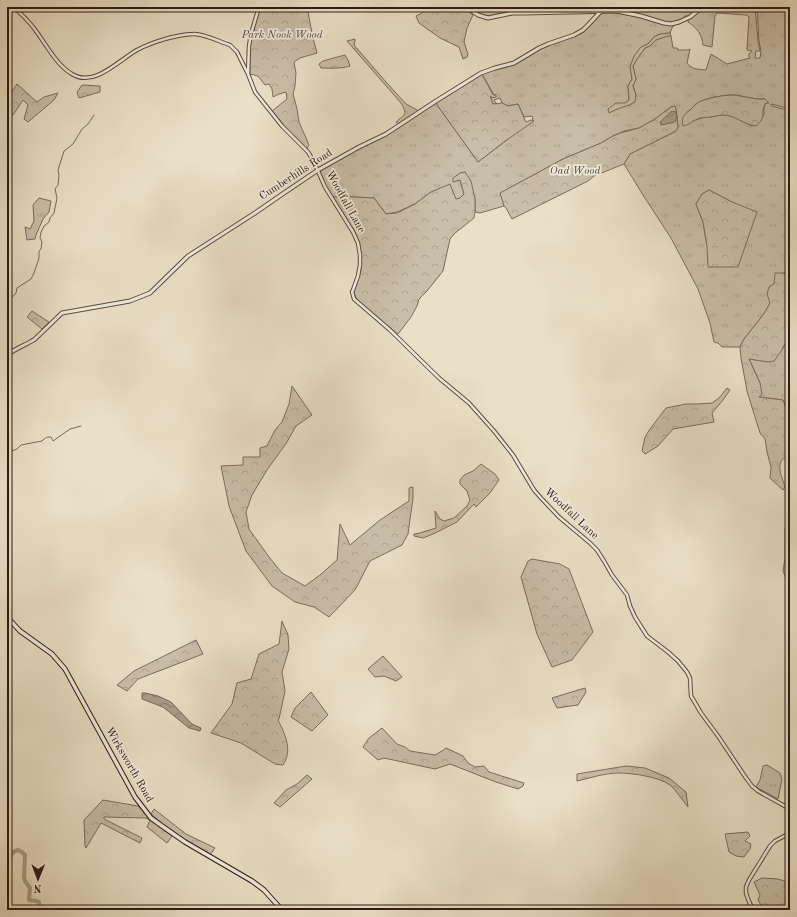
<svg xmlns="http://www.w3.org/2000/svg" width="797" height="917" font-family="'Old Standard TT',serif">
  <defs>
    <pattern id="grass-tufts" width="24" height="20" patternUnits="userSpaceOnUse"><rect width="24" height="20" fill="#c9bea8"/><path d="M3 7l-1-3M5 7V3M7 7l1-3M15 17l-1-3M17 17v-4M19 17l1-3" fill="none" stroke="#ada390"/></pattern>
    <pattern id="forest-crowns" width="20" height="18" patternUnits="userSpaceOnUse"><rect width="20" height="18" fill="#c9bea8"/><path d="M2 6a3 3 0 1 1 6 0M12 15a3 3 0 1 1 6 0" fill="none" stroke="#ada390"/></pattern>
    <pattern id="water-waves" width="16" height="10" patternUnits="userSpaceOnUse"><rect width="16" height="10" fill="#a99d89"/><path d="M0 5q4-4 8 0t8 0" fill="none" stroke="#8a7f6f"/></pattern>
  </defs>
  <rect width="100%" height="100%" fill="#eae0c7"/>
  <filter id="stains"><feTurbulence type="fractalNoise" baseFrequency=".005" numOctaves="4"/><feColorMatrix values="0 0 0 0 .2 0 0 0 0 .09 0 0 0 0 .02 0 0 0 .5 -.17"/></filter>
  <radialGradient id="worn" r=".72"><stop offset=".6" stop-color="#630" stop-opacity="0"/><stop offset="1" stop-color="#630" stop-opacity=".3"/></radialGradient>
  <path fill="url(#grass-tufts)" stroke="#7a6c5c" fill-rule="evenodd" d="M705,7H755L758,41L760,51H756L755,58H760L761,51L759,41L757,7H790V109L771,104L772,106L790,111V273H782L774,284L770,303L763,315L744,339L740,347H722L718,343L714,342L710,323L698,289L671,238L643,195L624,164L630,154L676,131L678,127L676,109L675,107H671L655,119L639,128L624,131L613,136L601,143L563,159L501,193L504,206L480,213L475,212V199L465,172L454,181L460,180L464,194L460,198L456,200L449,185L431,192L415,204L397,212L386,214L374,198L353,197L347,196L343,197H333L331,195L324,183L320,173L321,170L354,150L383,136L435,102L478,162L533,120L532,116L524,117L518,104L508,106L502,103L500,98L494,100L496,103L493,104L490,96L496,95H494L482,74L513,64L545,46L567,38L588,27L600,15L604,12H612L675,24L672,28L670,33L660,34L654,37L648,44L641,47L630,67L632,79L628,86L629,100L625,103L608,109L609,112L625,106L630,105L636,95L633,86L636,79L633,66L637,59L645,48L650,46L656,40L668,35L671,36L673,48H677L678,50H688L690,49L687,63C692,70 699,69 706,70L711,54L727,64L750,58L749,57V54L752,51L747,50L749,17L746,15L717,13L715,16L712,47L707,46L703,45C702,34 697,28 688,22V20L690,18ZM730,95C742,95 753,100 765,99L768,103H766L764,106V115L752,126C743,121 733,114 722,115C718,115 713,117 709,117C705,118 701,117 697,120L687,112C691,110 692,108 695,105C702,98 721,96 730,95ZM709,190L732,202L707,246L703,222L696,204L702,194Z
    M39,198L51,201L49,212L43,219L36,235L35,239L27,240L25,227L30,229L34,221L33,205Z
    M790,333V419L783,400L758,397L760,383L749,359L758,360L782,350Z
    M767,765L780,773L782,779L778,799L756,787L760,780L763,766Z"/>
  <path fill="url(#forest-crowns)" stroke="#7a6c5c" d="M261,7H307L313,38L317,53L300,58L294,62L296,73L295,86L293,94L297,109L299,122L309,145L307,149L286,128L272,111L287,99L286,92L279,94L273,97L272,89L269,84L265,85L258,76L250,74V46L251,34Z
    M426,7H462L473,15L467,28L464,42L468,54L467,57L463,59L459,47L440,38L419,23L416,16L422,13Z
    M670,33L671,36H668L656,40L650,46L645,48L637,59L633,66L636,79L633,86L636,95L635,102C627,107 617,108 609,113L608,109L616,103H625L629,100L628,86L632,79L630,67L634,56L641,47L648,44L654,37L660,34Z
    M355,39V41L354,45L386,82L406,104L419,111L398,124L396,122C405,114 408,115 401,103L347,41Z
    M345,55L348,60L350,66C340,69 331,68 321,68L319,64L323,61L330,59Z
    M482,74L493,95H496V97L492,98V97L490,96L493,104L502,103L508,106L518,104L525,120L526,122L531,120L534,121L504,142L478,162L435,102Z
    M17,84L37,102L44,97L58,93L54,100L28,122L24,119L28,105L23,100L13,115L7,114V99Z
    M82,85L100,86V92L79,98L77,92Z
    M730,95C742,95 753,100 765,99L769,103H766C759,113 768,116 756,126C744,125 735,115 723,115C718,115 714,117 710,117C707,118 703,117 700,118C694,120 689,125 683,126C681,118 684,114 690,110C693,108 694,105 697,103C707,98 719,96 730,95Z
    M675,106L676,109L678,127L676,131L630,154L624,164L594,176L588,181L512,219L506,208L504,206L500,193L563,159L601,143L613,136L620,133L639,128L655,119L671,107Z
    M465,172L471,181L475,199V212L474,218L454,234L450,239L443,271L427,291L419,299L417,306L411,317L398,334L357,301L354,292L361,270V256L359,243L354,231L333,197H343L347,196L353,197L374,198L386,214L397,213L415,204L431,192L450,184L456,199L460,198L464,194L460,180L453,182V178L460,173Z
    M709,190L732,202L757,212L738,267H708L707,246L703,222L696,204L702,194Z
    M775,273H790V333L782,350L774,361L768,362L749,359L760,383L762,394L759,397L783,400L790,419V455C788,456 786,457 784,458C775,465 783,479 785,487L783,490L770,478L771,467L767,452L765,439L760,433L747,391L741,358L740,347L744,339L763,315L770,303L767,294L769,287L774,284Z
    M32,311L49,322L42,329L27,317Z
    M292,386L312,415L296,426L287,442L267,470L252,495L246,512L249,529L269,557L282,573L305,586L320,575L337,560L340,524L350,545L380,520L409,501V488L413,487V498L408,534L402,545L370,561L355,590L329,617L314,607L295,602L272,586L246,551L229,506L221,466L243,465V457H260V448L267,446L275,430L282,422L289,404Z
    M727,388L730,390L723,400L712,413L714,422L673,429L658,446L645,454L642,451L645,437L650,429L666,408L686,404H697L712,403L719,398Z
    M481,464L495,474L499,480L490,493L476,507L474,504L457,522L433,534L423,538L414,536V534L420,533L436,528L435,511L440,519L444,521L454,518L467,506L470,500L467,491L460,484V480L464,475L473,471Z
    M786,526L790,527V590L783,571L785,558V529Z
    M532,559L560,564L569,569L593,632L572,660L552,667L537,634L521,577L528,561Z
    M282,621L288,635L289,649L282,672L285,691L279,719L278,720C285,734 293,750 283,765L275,764L241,743L211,733L232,704L237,683L251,679L259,654L279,644Z
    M196,640L203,654L138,679L127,691L117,685L134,671Z
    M383,656L402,677L396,681L384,676L375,677L368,669Z
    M585,688L586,692L578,705L557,708L552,698Z
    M311,692L328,715L312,731L291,717L295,708Z
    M382,728L397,744L405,747L410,751L435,755L442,751L446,748L463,756L468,763L475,767L484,766L489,772L524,783L523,786L518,789L496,782L450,764L435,769L384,758L378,760L363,747L369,738Z
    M626,766L645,768L669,778L686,792L688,807C683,801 675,789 670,785C659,777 633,773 619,773C605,773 590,778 577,781V774Z
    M307,775L312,779L280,807L274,803L286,790L297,784Z
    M103,800L138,806L151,820L172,836L167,843L147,827L150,820L146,818L104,817V819L142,838L140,843L101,823L86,848L85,846L84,820Z
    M154,809L186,834L215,848L210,855C189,843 169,830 151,814Z
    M748,832L750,836L745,841L751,844L750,849L744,857L736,856L729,852L725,834Z
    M762,878L778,879L790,883V910H774L772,907L764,910L758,900L760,895L754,882Z"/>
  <path fill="#c9bea8" stroke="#7a6c5c" d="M469,7H700C695,11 691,16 685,16L684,18C678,21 672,23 665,22L636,13L616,10L514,11L492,16H486L479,14Z"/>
  <path fill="url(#water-waves)" stroke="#766959" d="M672,111L676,112L677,116L675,122L661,125L660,122Z
    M142,693H145L158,696L171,702L192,724L201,728L200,731L189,728L163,707L142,699Z"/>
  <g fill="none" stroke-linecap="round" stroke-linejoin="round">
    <path stroke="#766959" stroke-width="1" d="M7,303L16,293L17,288L31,279L34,273L39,258V251L41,249L42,242L40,238L41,232L44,226L49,222L50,218L54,213L57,198L55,189L58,185L59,175L58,170L64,151L73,144L82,129L88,124L94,115
      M7,453L17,449L21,445L42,441C45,438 46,437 51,437L53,441L70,429L81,426"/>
    <path stroke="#a99d89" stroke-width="4" d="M7,867C13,860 7,853 18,850L22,852L25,855L24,877L25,881L30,888L29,900C32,901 36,900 39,902L40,910"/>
    <defs>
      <path id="minor" d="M14,7C20,13 28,20 33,27C45,42 55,64 72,74C94,88 119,60 137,50C152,42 175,35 193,34C203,33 220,42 230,45L237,52L248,74L255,92L282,126L308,152L314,162L325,187L353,232L358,243L360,255V265L358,276L353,290L352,292L354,299L390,330L439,378L469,403L494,431L513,455L534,490L541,498L559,517L590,543L597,550L604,561L612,575L627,595L630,606L635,617L647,636L668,652L678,661L687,672L690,678L691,696L694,701L701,713L718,736L746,778L752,786L758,791L790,809
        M248,74L249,46L251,34L259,7
        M753,910L748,899L746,893V887L749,880L770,846L775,841L790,833"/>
      <path id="tertiary" d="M466,7L478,15L488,18L512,13H523L617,11L641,16L664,23L671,24L679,22L690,17L702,7
        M7,355C16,348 26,345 35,339L62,313L130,301L150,293L188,256L255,213L284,193L318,170L359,147L386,134L436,101L481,73L495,68L514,63L539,48L548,44L574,35L583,30L589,24L601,11"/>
      <path id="secondary" d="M7,617L20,631L52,654L65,669L135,797L151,818L162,826L185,842L252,881L264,890L282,910"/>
    </defs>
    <use href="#minor" stroke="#5a4c3e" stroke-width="4.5"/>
    <use href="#tertiary" stroke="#5a4c3e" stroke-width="5"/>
    <use href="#secondary" stroke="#2a1a11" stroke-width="5.5"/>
    <use href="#minor" stroke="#f1ebdb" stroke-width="2.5"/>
    <use href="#tertiary" stroke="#f1ebdb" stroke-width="3"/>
    <use href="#secondary" stroke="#f1ebdb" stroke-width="3.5"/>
  </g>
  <g text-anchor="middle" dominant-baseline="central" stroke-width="3.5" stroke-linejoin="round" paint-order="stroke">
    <g font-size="11" font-style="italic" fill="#5a4b3e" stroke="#f1ebdb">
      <text x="282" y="35">Park Nook Wood</text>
      <text x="575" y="171">Oad Wood</text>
    </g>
    <g font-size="11" fill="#2a1a11" stroke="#f1ebdb">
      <text transform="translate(296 175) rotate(-33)">Cumberhills Road</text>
      <text transform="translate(345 202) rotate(61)">Woodfall Lane</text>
      <text transform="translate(571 514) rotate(43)">Woodfall Lane</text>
      <text transform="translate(129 765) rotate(60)">Wirksworth Road</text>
    </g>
  </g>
  <rect width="797" height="917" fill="none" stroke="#eae0c7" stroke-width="24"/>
  <rect x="8" y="8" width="781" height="901" fill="none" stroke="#2a1a11" stroke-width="2"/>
  <rect x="12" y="12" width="773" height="893" fill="none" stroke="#2a1a11"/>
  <g transform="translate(38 879) rotate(181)" stroke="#f1ebdb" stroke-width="3" paint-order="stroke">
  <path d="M0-3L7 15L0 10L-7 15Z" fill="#2a1a11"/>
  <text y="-6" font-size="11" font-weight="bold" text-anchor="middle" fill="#2a1a11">N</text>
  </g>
  <rect width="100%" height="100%" filter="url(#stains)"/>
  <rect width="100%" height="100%" fill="url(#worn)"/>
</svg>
